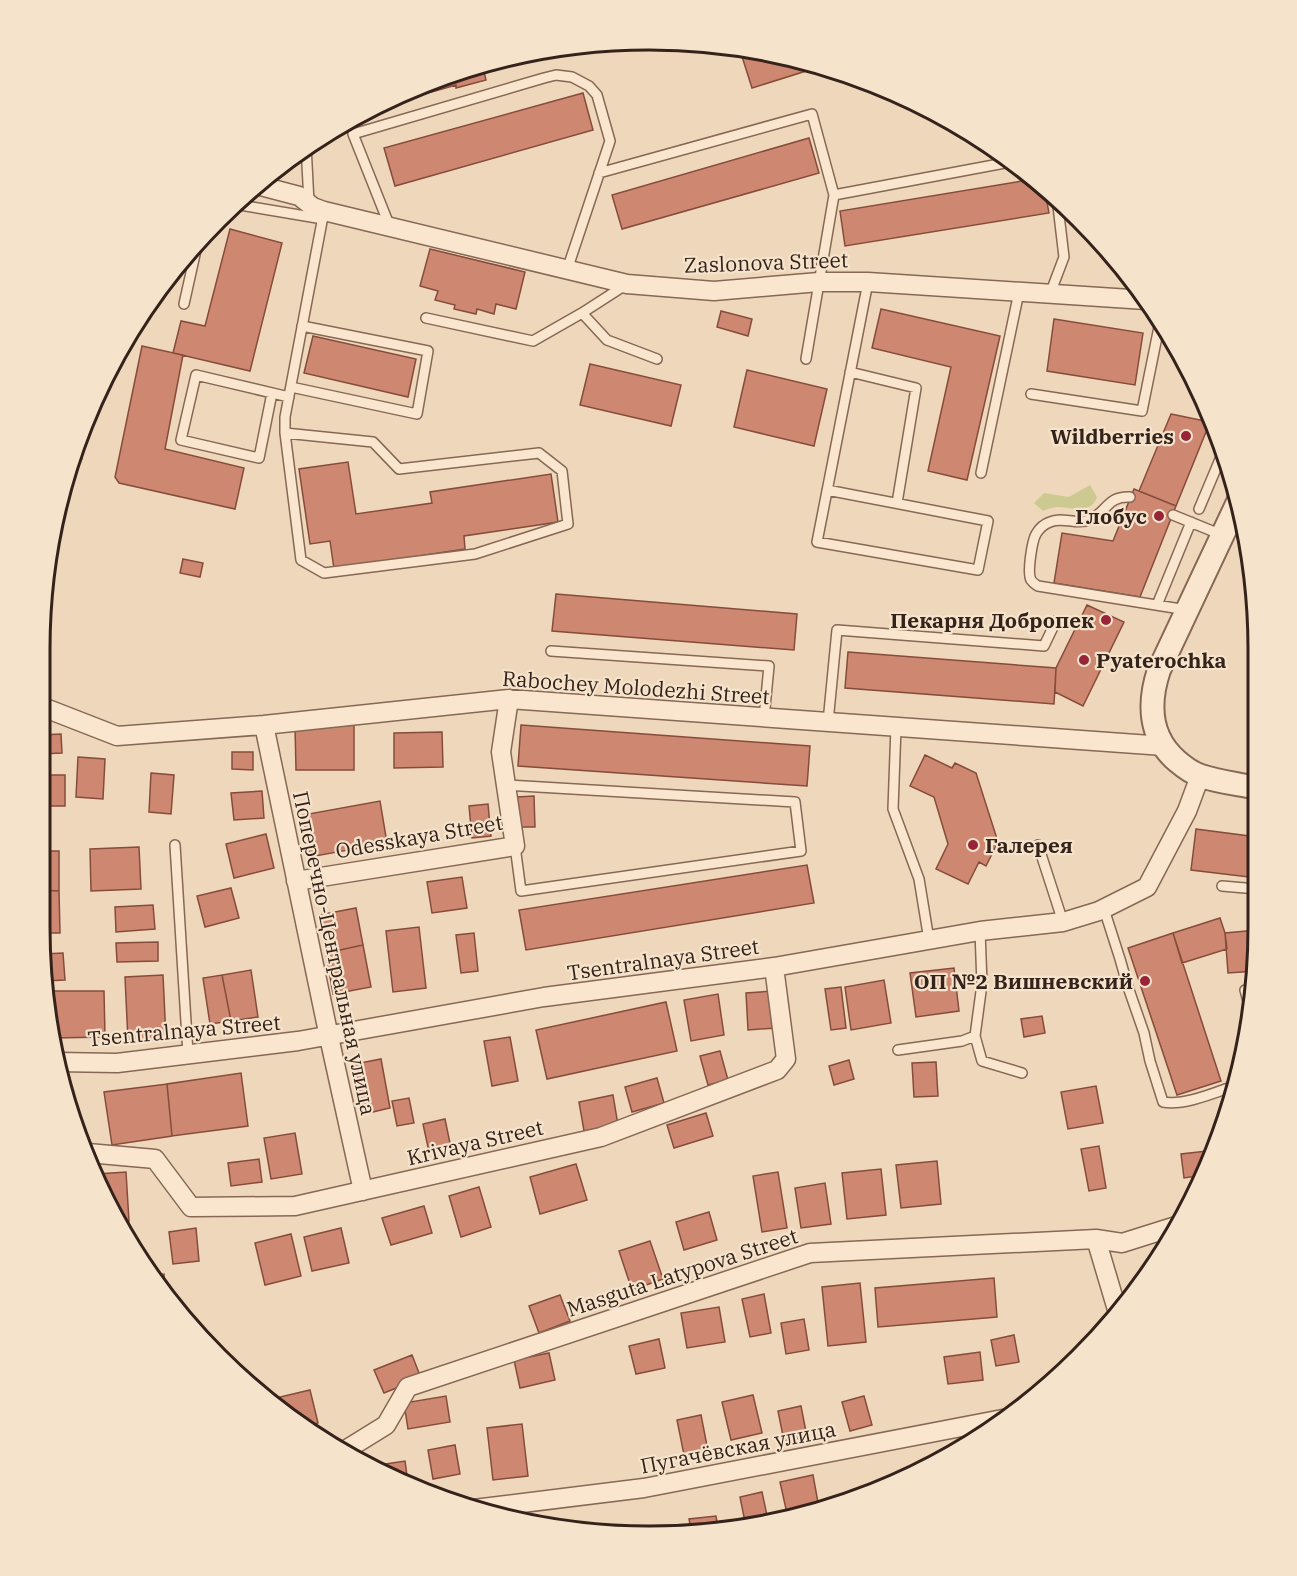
<svg xmlns="http://www.w3.org/2000/svg" width="1297" height="1576" font-family="'IBM Plex Serif',serif">
  <rect width="100%" height="100%" fill="#efd7bc"/>
  <path fill="#ccca90" d="M1090,485L1097,497C1091,515 1071,507 1057,507C1052,508 1047,509 1043,511L1034,503L1044,493L1069,497Z"/>
  <path fill="#ce8871" stroke="#864c3b" stroke-width="1.5" d="M739,47L822,66L752,88Z
    M482,63L486,80L456,88V85L393,103L392,97Z
    M583,93L593,130L395,186L384,148Z
    M809,138L819,173L622,229L612,195Z
    M1034,179L1044,186L1049,213L845,246L840,211Z
    M230,229L282,243L250,371L173,353L181,321L205,326Z
    M430,249L525,272L516,309L496,304L494,314L477,309L476,314L454,309L455,305L435,300L438,291L420,286Z
    M881,309L1000,336L967,480L928,471L951,367L872,348Z
    M721,311L752,319L748,336L717,327Z
    M1054,319L1143,333L1135,385L1047,371Z
    M313,336L416,359L408,397L304,373Z
    M142,346L183,355L165,449L244,468L235,509L119,483L115,477Z
    M590,364L681,385L671,426L580,405Z
    M747,370L827,389L814,446L734,427Z
    M1171,414L1210,422L1176,506L1139,491Z
    M348,462L356,514L432,503L430,492L551,474L558,522L464,536L465,549L334,569L330,541L310,544L299,469Z
    M1134,489L1176,506L1140,597L1054,583L1062,533L1113,541Z
    M183,559L203,563L200,577L180,573Z
    M556,594L797,614L794,650L552,631Z
    M1087,605L1124,622L1083,706L1055,692L1056,668Z
    M848,652L1056,668L1054,704L845,688Z
    M354,725V770H296L295,726Z
    M521,725L810,746L807,786L518,766Z
    M442,732L443,767L394,768V733Z
    M61,734L62,753L40,754V735Z
    M232,752H253V770L232,769Z
    M925,755L952,768L955,763L976,773L998,842L986,866L979,862L968,884L936,869L948,844L934,797L910,786Z
    M78,757L105,759L103,799L76,797Z
    M151,773L174,775L171,814L149,812Z
    M40,775H65V806H40Z
    M262,791L264,818L234,820L231,793Z
    M534,796L535,827H518L517,797Z
    M380,801L387,843L310,857L303,815Z
    M488,804L491,836L472,838L469,806Z
    M1196,829L1257,837V878L1191,870Z
    M266,834L274,868L234,878L226,844Z
    M139,847L141,889L91,891L90,849Z
    M39,851H59V891L39,890Z
    M807,865L814,903L526,950L519,910Z
    M462,877L467,908L432,913L427,882Z
    M231,888L239,918L205,927L197,896Z
    M39,890L59,891L60,933H40Z
    M153,905L155,929L116,932L115,907Z
    M356,908L363,945L326,953L319,915Z
    M1220,918L1225,933L1227,949L1182,963L1173,933Z
    M419,927L426,988L393,992L386,931Z
    M1257,930L1256,971L1228,973L1225,933Z
    M474,933L478,971L461,973L456,935Z
    M1173,933L1221,1081L1177,1095L1128,948Z
    M158,942V961L117,962L116,943Z
    M363,945L371,987L333,994L326,953Z
    M63,953L65,980L46,981L43,954Z
    M954,968L959,1011L916,1017L910,973Z
    M251,970L258,1017L231,1021L222,975Z
    M163,975L166,1039L128,1041L125,977Z
    M222,975L231,1021L210,1024L203,978Z
    M884,980L891,1023L851,1030L845,987Z
    M841,987L846,1028L831,1030L825,989Z
    M47,991H104L105,1037L54,1038Z
    M773,991L776,1028L748,1030L746,993Z
    M718,994L724,1035L691,1041L684,1000Z
    M666,1002L677,1051L547,1079L536,1030Z
    M1042,1016L1045,1033L1024,1037L1021,1019Z
    M510,1037L518,1081L492,1086L484,1041Z
    M720,1051L728,1080L708,1085L700,1056Z
    M381,1059L390,1108L364,1114L355,1064Z
    M849,1060L854,1079L834,1085L829,1066Z
    M936,1062L938,1096L914,1097L912,1063Z
    M241,1073L248,1126L172,1136L167,1084Z
    M657,1078L664,1103L632,1112L625,1087Z
    M167,1084L172,1136L112,1145L104,1092Z
    M1096,1086L1103,1123L1068,1129L1061,1092Z
    M613,1095L618,1125L584,1131L579,1102Z
    M409,1098L414,1123L397,1126L392,1101Z
    M706,1113L713,1136L674,1148L667,1125Z
    M445,1119L451,1148L429,1152L423,1124Z
    M295,1133L302,1174L271,1179L264,1138Z
    M1099,1146L1106,1188L1089,1191L1081,1149Z
    M1207,1151L1209,1161L1203,1175L1184,1178L1181,1154Z
    M259,1159L262,1182L231,1186L228,1163Z
    M937,1161L941,1204L901,1208L896,1165Z
    M576,1164L587,1200L540,1214L530,1177Z
    M881,1169L886,1215L847,1219L842,1173Z
    M126,1172L129,1221L116,1222L97,1174Z
    M778,1172L787,1228L762,1232L753,1176Z
    M825,1183L831,1224L801,1228L795,1188Z
    M479,1187L491,1227L461,1237L449,1196Z
    M424,1206L432,1233L391,1245L382,1218Z
    M709,1212L717,1240L684,1250L676,1222Z
    M196,1228L199,1261L173,1264L169,1232Z
    M341,1228L349,1263L312,1271L304,1237Z
    M291,1234L301,1276L265,1285L255,1243Z
    M650,1241L663,1279L632,1290L619,1251Z
    M164,1274L166,1296L152,1276Z
    M994,1278L997,1317L878,1327L875,1288Z
    M860,1283L866,1342L828,1346L822,1287Z
    M764,1294L771,1333L750,1337L742,1299Z
    M560,1295L570,1321L539,1333L529,1306Z
    M719,1307L725,1342L687,1348L681,1313Z
    M804,1319L809,1350L786,1354L781,1323Z
    M1014,1335L1019,1362L996,1366L991,1340Z
    M659,1339L665,1368L636,1374L629,1346Z
    M980,1352L983,1380L948,1384L944,1357Z
    M549,1353L555,1380L520,1388L514,1360Z
    M412,1355L421,1378L384,1393L374,1370Z
    M310,1390L318,1423L302,1427L284,1411L280,1397Z
    M753,1395L762,1433L731,1440L722,1402Z
    M446,1396L450,1422L408,1429L404,1403Z
    M864,1396L872,1425L850,1431L842,1402Z
    M801,1406L807,1437L784,1441L778,1411Z
    M701,1415L708,1451L684,1455L677,1420Z
    M522,1424L528,1476L493,1480L487,1428Z
    M455,1445L460,1474L433,1479L428,1450Z
    M405,1461L408,1483L379,1469V1465Z
    M813,1475L819,1508L788,1518L780,1482Z
    M762,1492L769,1525L746,1527L740,1497Z
    M716,1516L718,1529L691,1530L689,1519Z"/>
  <g fill="none" stroke-linecap="round" stroke-linejoin="round">
    <defs>
      <path id="service" d="M306,145L309,203
        M599,173L812,114L834,195L806,359
        M834,195L1010,162
        M234,204L323,219
        M390,227L353,134L544,78L556,75L572,77L589,86L597,95L610,141L567,270
        M627,284L582,313L607,340L657,359
        M1050,294L1064,257L1057,198
        M184,304L198,241
        M426,318L533,341L582,313
        M850,372L916,388L897,503
        M1194,383L1197,384
        M291,387L417,414L428,351L302,326
        M272,393L259,458L181,440L196,375L289,397
        M1031,394L1142,411L1160,322
        M285,433L301,560L324,573L475,554L568,524L562,471L539,453L399,469L373,442L285,433V417L324,211
        M73,456L77,457
        M981,473L1019,292
        M827,490L988,521L978,570L817,542L868,282
        M1130,497C1107,496 1108,511 1091,519C1077,526 1063,516 1050,522C1044,524 1039,529 1036,534C1032,541 1027,573 1031,580C1033,583 1035,584 1038,586L1187,610
        M1199,509L1223,452
        M1173,515L1222,535
        M1157,605L1191,522
        M551,651L769,666L764,718
        M828,722L837,630L1044,646L1056,621
        M896,727L893,809L919,879L929,940
        M506,785L795,802L801,851L521,891L515,846
        M175,845L188,1054
        M1038,845L1063,922
        M1222,886L1257,889
        M1104,909L1120,959L1128,987L1144,1033L1150,1061L1163,1102C1185,1106 1216,1092 1237,1085
        M980,931L982,984L975,1036L982,1061L1022,1073
        M1245,990L1250,1009
        M898,1050L962,1041L975,1036"/>
      <path id="minor" d="M257,185L299,196L313,207L324,211L627,284L714,291L819,282H868L1146,300
        M40,706L117,736L264,725L509,699L1164,746
        M264,725L329,1037L363,1191
        M296,881L515,846L501,752L509,699
        M57,1062L117,1063L298,1041L544,997L774,967L980,931L1063,922L1099,911L1147,887L1187,811L1200,776
        M88,1153L155,1159L191,1207L295,1206L601,1137L777,1070L786,1059L774,967
        M1096,1239L1118,1313
        M344,1451L386,1425L408,1387L810,1253L1096,1239L1122,1243L1176,1226
        M474,1509L644,1488L1008,1418"/>
      <path id="tertiary" d="M1239,500L1159,670C1148,703 1149,737 1177,761C1184,767 1192,773 1201,776C1219,782 1239,784 1257,788"/>
    </defs>
    <use href="#service" stroke="#866855" stroke-width="12"/>
    <use href="#minor" stroke="#866855" stroke-width="21"/>
    <use href="#tertiary" stroke="#866855" stroke-width="26"/>
    <use href="#service" stroke="#fae6cf" stroke-width="9"/>
    <use href="#minor" stroke="#fae6cf" stroke-width="18"/>
    <use href="#tertiary" stroke="#fae6cf" stroke-width="22"/>
  </g>
  <g fill="#972437" stroke="#f6e3cc" stroke-width="2">
    <circle cx="1186" cy="436" r="6"/>
    <circle cx="1159" cy="516" r="6"/>
    <circle cx="1106" cy="620" r="6"/>
    <circle cx="1084" cy="660" r="6"/>
    <circle cx="973" cy="845" r="6"/>
    <circle cx="1145" cy="981" r="6"/>
  </g>
  <g text-anchor="middle" dominant-baseline="central" stroke-width="4.5" stroke-linejoin="round" paint-order="stroke">
    <g font-size="21" fill="#35231b" stroke="#f6e3cc">
      <text transform="translate(766 262) rotate(-2)">Zaslonova Street</text>
      <text transform="translate(636 687) rotate(4)">Rabochey Molodezhi Street</text>
      <text transform="translate(419 836) rotate(-10)">Odesskaya Street</text>
      <text transform="translate(335 953) rotate(78)">Поперечно-Центральная улица</text>
      <text transform="translate(663 959) rotate(-8)">Tsentralnaya Street</text>
      <text transform="translate(184 1030) rotate(-5)">Tsentralnaya Street</text>
      <text transform="translate(475 1142) rotate(-13)">Krivaya Street</text>
      <text transform="translate(682 1272) rotate(-18)">Masguta Latypova Street</text>
      <text transform="translate(738 1447) rotate(-11)">Пугачёвская улица</text>
    </g>
    <g font-size="21" font-weight="bold" fill="#35231b" stroke="#f6e3cc" text-anchor="end">
      <text x="1174" y="436">Wildberries</text>
      <text x="1147" y="516">Глобус</text>
      <text x="1094" y="620">Пекарня Добропек</text>
      <text x="1096" y="660" text-anchor="start">Pyaterochka</text>
      <text x="985" y="845" text-anchor="start">Галерея</text>
      <text x="1133" y="981">ОП №2 Вишневский</text>
    </g>
  </g>
  <path d="M0 0H1297V1576H0ZM649 50H649A599 599 0 0 1 1248 649V927A599 599 0 0 1 649 1526H649A599 599 0 0 1 50 927V649A599 599 0 0 1 649 50Z" fill="#f6e3cc" fill-rule="evenodd"/>
  <path fill="none" stroke="#35231b" stroke-width="3" d="M649 50H649A599 599 0 0 1 1248 649V927A599 599 0 0 1 649 1526H649A599 599 0 0 1 50 927V649A599 599 0 0 1 649 50Z"/>
</svg>
